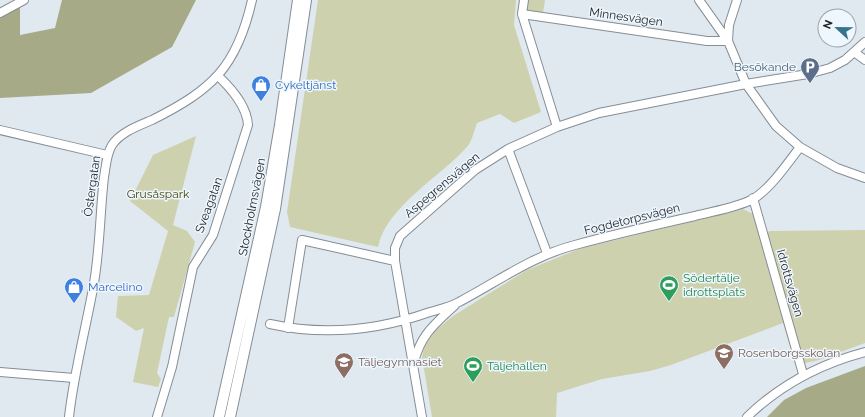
<svg xmlns="http://www.w3.org/2000/svg" width="865" height="417" font-family="Raleway,sans-serif">
  <rect width="100%" height="100%" fill="#e0e9f0"/>
  <path fill="#ced1ae" d="M318,0H516L514,25L541,112L514,123L500,114L477,123C474,131 472,142 466,148C441,176 385,208 378,247L290,227L287,212Z
    M528,0H545L543,13L526,12Z
    M196,136L173,225L187,231L195,242L174,317H169L157,373L161,379L158,387L133,382L144,328L136,331L116,317L118,296L149,295L168,231L130,201L153,155Z
    M743,209L753,214L759,235L770,231L865,230V343L819,360L796,365L783,323L671,365L650,371L602,379L557,393L556,417H432L422,357L424,347L429,339L436,330L453,316L527,270L579,249Z"/>
  <path fill="#a6aa86" d="M62,0H196L172,47L91,93L0,98V18L20,6V35L55,28Z
    M865,366V417H767L784,400L806,388Z"/>
  <g fill="none" stroke-linecap="round" stroke-linejoin="round">
    <defs>
      <path id="minor" d="M524,0L522,14L557,127
        M699,0L728,41L746,84L776,126L800,147L837,168L865,178
        M0,13L24,0
        M522,14L707,41H728
        M728,41L729,25L737,0
        M854,52L865,60
        M0,130L107,155
        M508,149L547,253
        M753,198L803,374
        M270,324C324,336 379,330 430,312C440,309 450,307 459,302C497,282 532,256 575,245C615,234 655,225 695,216C714,211 736,208 753,199C770,189 788,163 800,147
        M288,328L302,240L395,261
        M414,362C421,334 435,324 455,305
        M0,372L74,378
        M69,417C74,372 86,328 94,283C100,248 100,212 104,177C106,167 106,155 112,145C121,132 138,126 152,120C212,90 237,67 252,0
        M157,417L172,367L193,267L213,235L248,125C247,107 231,88 218,76
        M422,417L395,261V248L400,236L475,170L508,149L557,127L599,113L746,84L808,74L830,68L845,60L865,42
        M747,417C781,384 819,364 865,352"/>
      <path id="major" d="M219,417L266,207L280,125L298,0
        M230,417L275,209L306,0"/>
    </defs>
    <use href="#minor" stroke="#868d95" stroke-width="10"/>
    <use href="#major" stroke="#868d95" stroke-width="12"/>
    <use href="#minor" stroke="#fff" stroke-width="8"/>
    <use href="#major" stroke="#fff" stroke-width="10"/>
  </g>
  <defs>
    <symbol id="parking-pin" viewBox="-11 -11 22 30"><path d="M0 17L-7.5 6A9.5 9.5 0 1 1 7.5 6Z" fill="#5c6f8a" stroke="#eef6fe"/><path d="M-3.5-5.5H1a3.5 3.5 0 0 1 0 7H-1V5.5H-3.5ZM-1-3.4V-.6H.8a1.4 1.4 0 0 0 0-2.8Z" fill="#fff"/></symbol>
    <symbol id="shop-pin" viewBox="-11 -11 22 30"><path d="M0 17L-7.5 6A9.5 9.5 0 1 1 7.5 6Z" fill="#3f7fe0" stroke="#eef6fe"/><path d="M-5-2.5h2.3a2.7 3.5 0 0 1 5.4 0H5L5.5 6h-11ZM-1.5-2.5h3a1.5 2.3 0 0 0-3 0Z" fill="#fff"/></symbol>
    <symbol id="stadium-pin" viewBox="-11 -11 22 30"><path d="M0 17L-7.5 6A9.5 9.5 0 1 1 7.5 6Z" fill="#2e9e5b" stroke="#eef6fe"/><path d="M0-5a6.5 5 0 1 0 0 10a6.5 5 0 1 0 0-10ZM-3.5-1.8h7v3.6h-7Z" fill="#fff"/></symbol>
    <symbol id="school-pin" viewBox="-11 -11 22 30"><path d="M0 17L-7.5 6A9.5 9.5 0 1 1 7.5 6Z" fill="#8d6e63" stroke="#eef6fe"/><path d="M0-5L7-2L0 1L-7-2ZM-4 1L0 2.5L4 1V4Q0 6-4 4Z" fill="#fff"/></symbol>
  </defs>
  <g fill-rule="evenodd">
    <use href="#parking-pin" x="799" y="56" width="22" height="30"/>
    <use href="#shop-pin" x="250" y="74" width="22" height="30"/>
    <use href="#stadium-pin" x="658" y="274" width="22" height="30"/>
    <use href="#shop-pin" x="63" y="276" width="22" height="30"/>
    <use href="#school-pin" x="713" y="342" width="22" height="30"/>
    <use href="#school-pin" x="333" y="351" width="22" height="30"/>
    <use href="#stadium-pin" x="462" y="355" width="22" height="30"/>
  </g>
  <g text-anchor="middle" dominant-baseline="central" stroke-width="3" stroke-linejoin="round" paint-order="stroke">
    <g font-size="12" fill="#1e2124" stroke="#eef6fe">
      <text transform="translate(626 17) rotate(8)">Minnesvägen</text>
      <text transform="translate(442 185) rotate(-40)">Aspegrensvägen</text>
      <text transform="translate(92 186) rotate(-82)">Östergatan</text>
      <text transform="translate(209 205) rotate(-70)">Sveagatan</text>
      <text transform="translate(252 207) rotate(-79)">Stockholmsvägen</text>
      <text transform="translate(632 219) rotate(-14)">Fogdetorpsvägen</text>
      <text transform="translate(790 283) rotate(74)">Idrottsvägen</text>
    </g>
    <g font-size="12" fill="#4e5e75" stroke="#eef6fe" text-anchor="end">
      <text x="796" y="67">Besökande</text>
    </g>
    <g font-size="12" fill="#366cbe" stroke="#eef6fe" text-anchor="start">
      <text x="275" y="85">Cykeltjänst</text>
      <text x="88" y="287">Marcelino</text>
    </g>
    <g font-size="12" fill="#444708" stroke="#eef6fe">
      <text x="158" y="194">Grusåspark</text>
    </g>
    <g font-size="12" fill="#27864d" stroke="#eef6fe" text-anchor="start">
      <text x="683" y="278">Södertälje<tspan x="683" dy="14">idrottsplats</tspan></text>
      <text x="487" y="366">Täljehallen</text>
    </g>
    <g font-size="12" fill="#785e54" stroke="#eef6fe" text-anchor="start">
      <text x="738" y="353">Rosenborgsskolan</text>
      <text x="358" y="362">Täljegymnasiet</text>
    </g>
  </g>
  <g transform="translate(837 28) rotate(292)"><circle r="19" fill="#eef6fe" stroke="#9ba1a7"/>
  <path d="M0-3L7 15L0 10L-7 15Z" fill="#36748a"/>
  <text y="-6" font-size="11" font-weight="bold" text-anchor="middle" fill="#1e2124">N</text>
  </g>
</svg>
